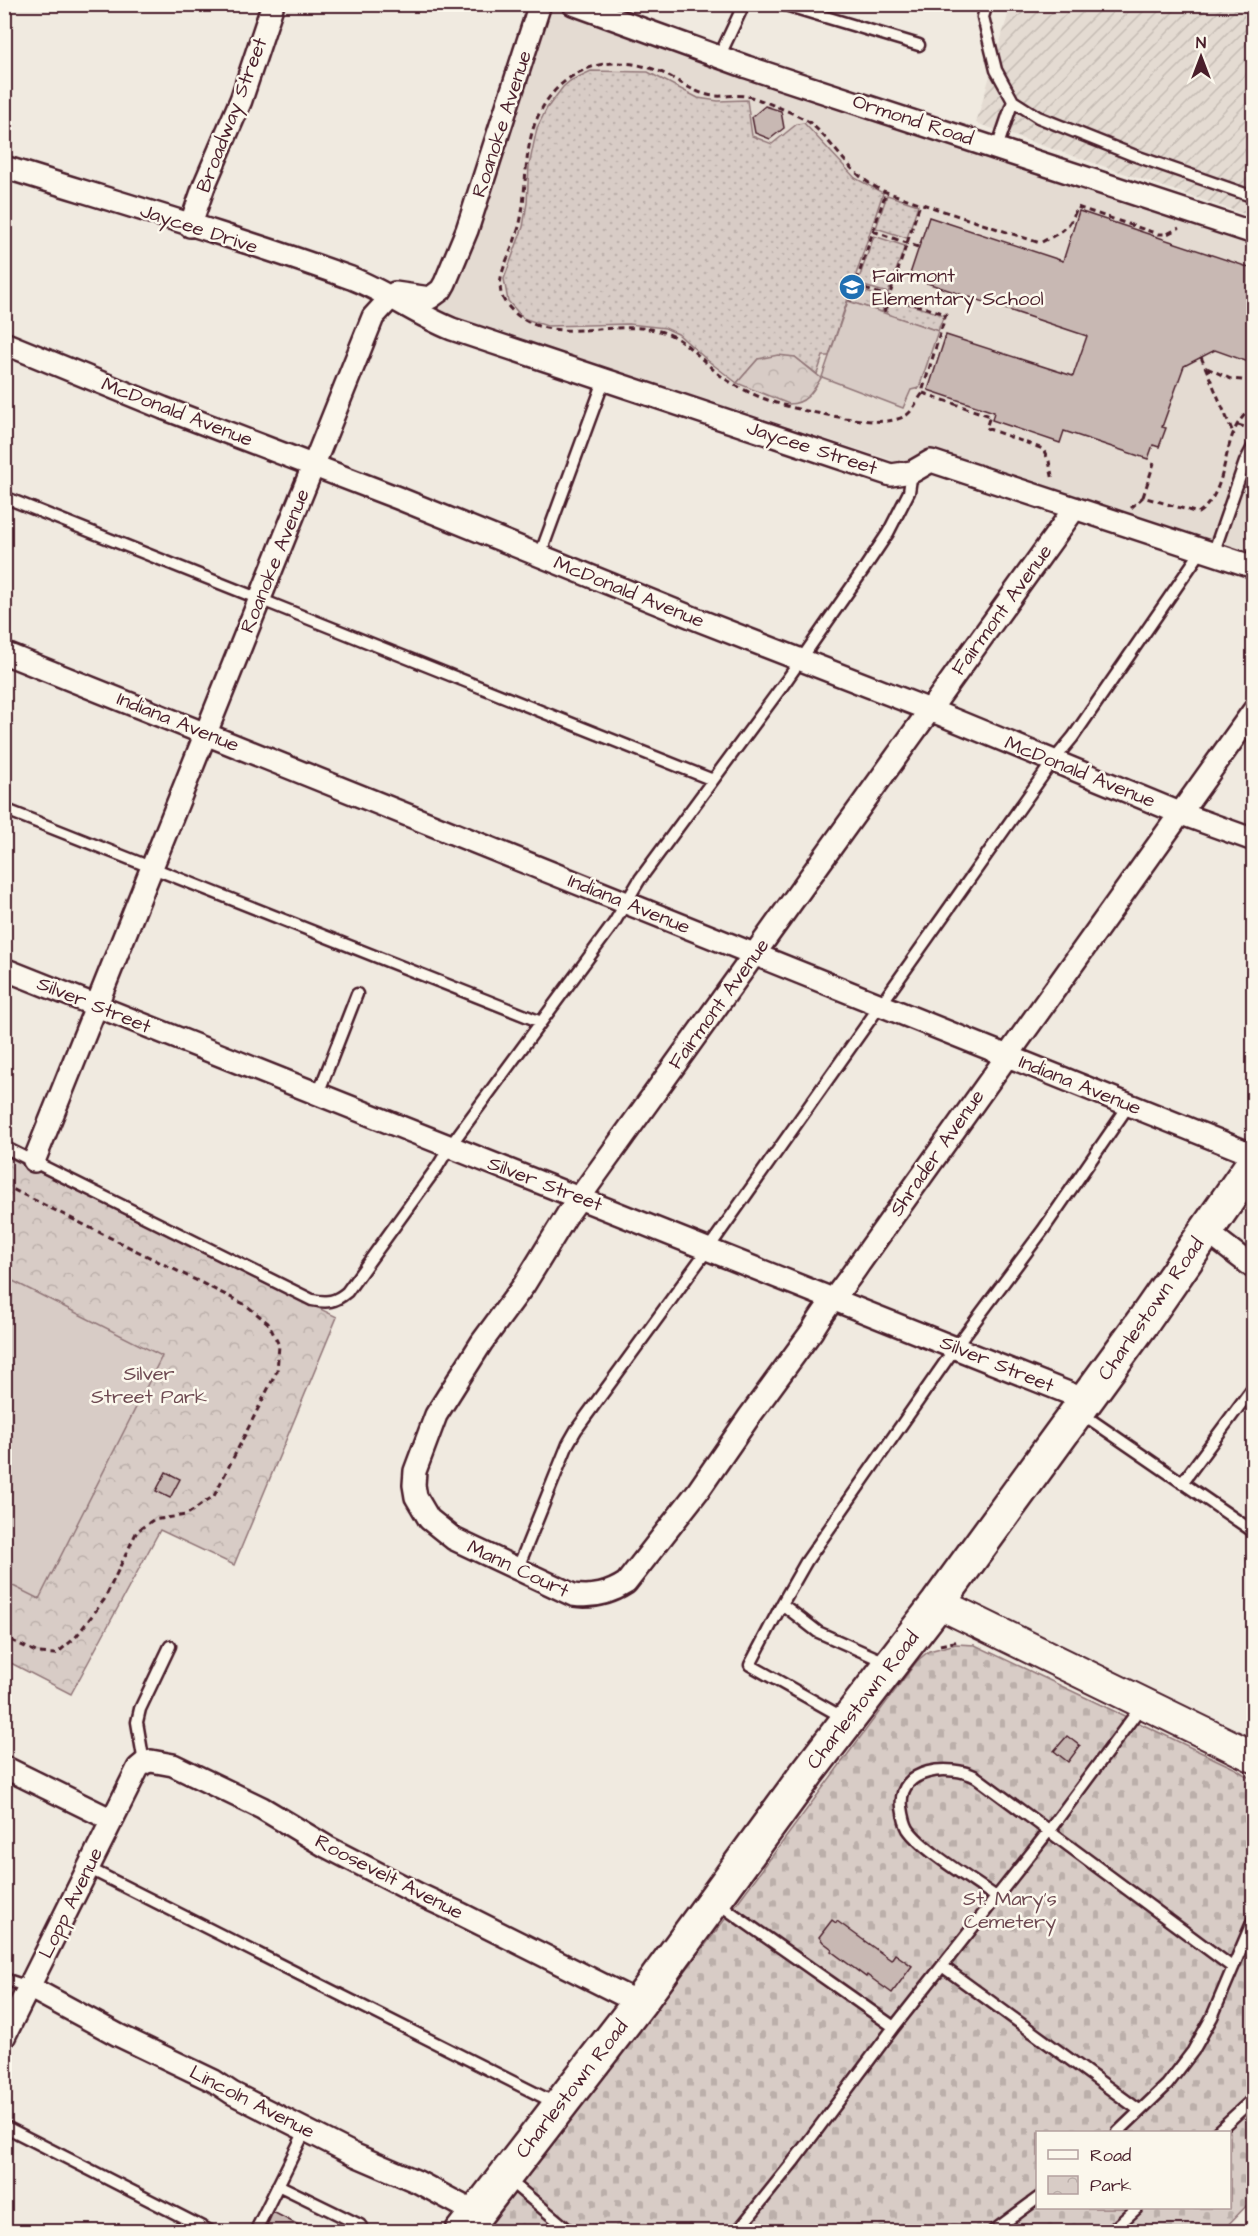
<svg xmlns="http://www.w3.org/2000/svg" width="1258" height="2236" font-family="'Architects Daughter',sans-serif">
  <defs>
    <pattern id="industrial-furrows" width="10" height="10" patternUnits="userSpaceOnUse" patternTransform="scale(1.5)"><rect width="10" height="10" fill="#e4dbd2"/><path d="M-1 1l2-2M0 10L10 0M9 11l2-2" fill="none" stroke="#c5bcb4"/></pattern>
    <pattern id="grass-dots" width="8" height="8" patternUnits="userSpaceOnUse" patternTransform="scale(1.5)"><rect width="8" height="8" fill="#d8ccc6"/><path d="M2 2h.1M6 6h.1" fill="none" stroke="#bbafaa" stroke-width="1.8" stroke-linecap="round"/></pattern>
    <pattern id="cemetery-stones" width="16" height="16" patternUnits="userSpaceOnUse" patternTransform="scale(1.5)"><rect width="16" height="16" fill="#d8ccc6"/><path d="M2 7V4a2 2 0 0 1 4 0v3zM10 15v-3a2 2 0 0 1 4 0v3z" fill="#bbafaa"/></pattern>
    <pattern id="park-crowns" width="20" height="18" patternUnits="userSpaceOnUse" patternTransform="scale(1.5)"><rect width="20" height="18" fill="#d8ccc6"/><path d="M2 6a3 3 0 1 1 6 0M12 15a3 3 0 1 1 6 0" fill="none" stroke="#bbafaa"/></pattern>
  </defs>
  <rect width="100%" height="100%" fill="#f0eae0"/>
  <filter id="ink" filterUnits="userSpaceOnUse"><feTurbulence type="fractalNoise" baseFrequency=".0167" numOctaves="2"/><feDisplacementMap in="SourceGraphic" scale="12" xChannelSelector="R" yChannelSelector="G"/><feConvolveMatrix kernelMatrix="1 2 1 2 8 2 1 2 1" color-interpolation-filters="sRGB"/></filter>
  <g filter="url(#ink)">
    <path fill="#e4dbd2" d="M550,8L740,74L1253,241V578L437,312L465,261L538,38Z"/>
    <path fill="url(#industrial-furrows)" d="M1011,5H1253V217L976,123Z"/>
    <path fill="url(#grass-dots)" stroke="#917678" stroke-width="1.5" d="M591,71L648,72L698,98L718,101L747,100L752,136L772,144L797,124L804,123L855,178L883,193L829,356H823L817,374L795,357L758,359L737,383L707,360L678,334L665,328L629,324L547,326L523,318L508,301L504,279L523,227L527,203L529,166L537,128L547,108L563,87L570,81Z
      M887,195L918,205L907,238L876,228Z
      M874,236L905,246L888,293L857,284Z
      M856,289L886,298L882,312L851,302Z
      M891,299L944,315L938,331L886,314Z"/>
    <path fill="url(#cemetery-stones)" stroke="#917678" stroke-width="1.5" fill-rule="evenodd" d="M956,1644L975,1645L1236,1769L1253,1780V2199L1222,2231L485,2232L726,1918L917,1661L929,1651ZM1038,2132H1230V2208H1038Z"/>
    <path fill="url(#park-crowns)" stroke="#917678" stroke-width="1.5" d="M778,355L795,357L821,378C813,391 806,404 789,404L737,383L758,359Z
      M4,1155L337,1317L234,1565L160,1530L71,1694L5,1660Z"/>
    <path fill="#d8ccc6" stroke="#917678" stroke-width="1.5" d="M848,301L938,331L919,388L911,390L903,408L822,377Z
      M5,1277L162,1356L39,1599L5,1582Z"/>
    <path fill="#c8b8b3" stroke="#4a1f2b" stroke-width="1.5" d="M765,106L781,111L784,128L770,139L755,133L752,117Z
      M1079,211L1254,269V364L1215,350L1184,366L1162,427L1166,428L1159,447L1153,445L1148,459L1064,431L1060,443L992,420L994,412L928,390L946,335L1073,376L1087,336L909,277L929,217L1063,261Z
      M166,1472L180,1479L170,1498L156,1491Z
      M1067,1736L1080,1746L1068,1762L1054,1751Z
      M832,1920L836,1923L837,1921L891,1960L895,1954L912,1966L892,1993L867,1975L866,1977L831,1951L832,1949L823,1942L819,1937Z
      M273,2212L312,2232H264Z"/>
    <g fill="none" stroke-linecap="round" stroke-linejoin="round">
      <defs>
        <path id="lane" d="M782,4L919,45
          M987,4L983,17L996,70L1013,101L1038,117L1133,155L1254,197
          M719,57L744,4
          M997,148L1013,101
          M4,497L713,780
          M1213,554L1245,462L1254,445
          M540,555L605,378
          M4,809L541,1022
          M318,1094L357,994
          M4,1147L312,1300C328,1303 335,1302 347,1292L438,1166L450,1146L614,923L640,879L786,681L864,569L888,533L909,492L912,472
          M1081,1413L1254,1532
          M1182,1483L1254,1386
          M517,1570L568,1444L576,1430L708,1249L1053,761L1073,737L1202,550
          M782,1604L750,1665L844,1718
          M888,1663L818,1632L782,1604L806,1562L955,1348L1043,1230L1129,1105
          M144,1763L137,1722L140,1709L170,1646
          M88,1868L557,2104
          M996,1897C974,1881 922,1850 908,1829C904,1822 903,1814 902,1807C897,1767 951,1764 976,1777L1232,1967
          M719,1901L729,1911L894,2027L1048,1832L1143,1704
          M942,1966L1139,2110
          M4,1979L29,1987
          M4,2126L212,2232
          M1118,2132L1167,2085L1193,2051L1212,2017L1254,1918
          M1217,2132L1254,2098
          M278,2185L360,2225L365,2232
          M517,2187L571,2232
          M1115,2228L1137,2208
          M255,2232L306,2129
          M737,2232L793,2162L894,2027
          M992,2232L1038,2198"/>
        <path id="street" d="M573,4L747,67L1254,233
          M4,167C120,203 237,237 351,278C387,292 417,315 452,329L891,475L912,472L931,461L1254,567
          M190,226L204,186L241,100L273,4
          M4,343L163,408L398,498L701,621L930,710L1182,814L1254,840
          M1075,508L567,1215L524,1285L482,1342L436,1415L415,1471L414,1485L416,1497L429,1519L454,1539L573,1595C593,1598 609,1594 626,1583L698,1491L749,1417L812,1331C825,1307 844,1287 859,1264L1254,710
          M4,653L1254,1155
          M4,969L1086,1400
          M34,1161L373,317L395,293L430,298L441,290L445,283L467,230L540,4
          M1206,1231L1254,1268
          M4,1767L112,1820
          M29,1987L118,2035L214,2081L232,2093L355,2155L418,2182L476,2213
          M4,2037L138,1768L144,1763L151,1761L173,1765L262,1808L327,1847L418,1894L459,1913L639,2003"/>
        <path id="secondary" d="M938,1603L1254,1757"/>
        <path id="primary" d="M462,2232L639,2003L807,1773L938,1603L1145,1319L1254,1162"/>
      </defs>
      <use href="#lane" stroke="#4a1f2b" stroke-width="15"/>
      <use href="#street" stroke="#4a1f2b" stroke-width="26"/>
      <use href="#secondary" stroke="#4a1f2b" stroke-width="34"/>
      <use href="#primary" stroke="#4a1f2b" stroke-width="38"/>
      <path stroke="#4a1f2b" stroke-width="3" stroke-dasharray="6 4.5" stroke-linecap="butt" d="M873,231L918,247
        M855,286L946,314L923,389V393C916,401 913,413 903,417C885,425 864,420 845,418C802,411 761,403 724,378C705,365 687,340 666,333C615,315 547,352 508,306C489,285 510,258 516,236C521,223 523,208 524,194C526,171 527,147 534,126C552,75 599,52 650,68C671,74 687,90 708,95C721,98 733,94 745,96C754,96 803,117 809,122C838,146 846,173 883,191L1040,243C1060,232 1069,231 1077,207L1158,234H1167L1179,228
        M850,301L886,192
        M884,312L920,204
        M1201,357L1234,435
        M1207,368L1231,379L1254,381
        M923,393L990,416L986,428L1043,449L1049,461L1053,481
        M1238,425L1254,430
        M1143,497L1154,463
        M1131,508L1143,497L1198,513C1226,494 1222,455 1236,427C1240,419 1248,411 1254,404
        M4,1185L246,1305L268,1323L279,1345L277,1371L214,1496L186,1515L153,1520L137,1531L104,1600L75,1638L56,1654L38,1653L4,1637
        M940,1645L959,1641"/>
      <use href="#lane" stroke="#fbf7ec" stroke-width="10"/>
      <use href="#street" stroke="#fbf7ec" stroke-width="21"/>
      <use href="#secondary" stroke="#fbf7ec" stroke-width="30"/>
      <use href="#primary" stroke="#fbf7ec" stroke-width="33"/>
    </g>
  </g>
  <defs>
    <symbol id="school-disc" viewBox="-11 -11 22 22"><circle r="9.5" fill="#1f6fb2" stroke="#fbf7ec"/><path d="M0-5L7-2L0 1L-7-2ZM-4 1L0 2.5L4 1V4Q0 6-4 4Z" fill="#fff"/></symbol>
  </defs>
  <g fill-rule="evenodd">
    <use href="#school-disc" x="837" y="272" width="30" height="30"/>
  </g>
  <g text-anchor="middle" dominant-baseline="central" stroke-width="5" stroke-linejoin="round" paint-order="stroke">
    <g font-size="20" fill="#4a1f2b" stroke="#fbf7ec">
      <text transform="translate(232 115) rotate(-69)">Broadway Street</text>
      <text transform="translate(913 120) rotate(18)">Ormond Road</text>
      <text transform="translate(502 124) rotate(-72)">Roanoke Avenue</text>
      <text transform="translate(199 229) rotate(18)">Jaycee Drive</text>
      <text transform="translate(177 412) rotate(21)">McDonald Avenue</text>
      <text transform="translate(812 448) rotate(18)">Jaycee Street</text>
      <text transform="translate(275 561) rotate(-68)">Roanoke Avenue</text>
      <text transform="translate(629 592) rotate(22)">McDonald Avenue</text>
      <text transform="translate(1002 610) rotate(-54)">Fairmont Avenue</text>
      <text transform="translate(178 722) rotate(22)">Indiana Avenue</text>
      <text transform="translate(1080 772) rotate(22)">McDonald Avenue</text>
      <text transform="translate(629 904) rotate(22)">Indiana Avenue</text>
      <text transform="translate(719 1004) rotate(-54)">Fairmont Avenue</text>
      <text transform="translate(94 1005) rotate(22)">Silver Street</text>
      <text transform="translate(1080 1085) rotate(22)">Indiana Avenue</text>
      <text transform="translate(937 1153) rotate(-55)">Shrader Avenue</text>
      <text transform="translate(545 1184) rotate(21)">Silver Street</text>
      <text transform="translate(1151 1309) rotate(-55)">Charlestown Road</text>
      <text transform="translate(997 1364) rotate(22)">Silver Street</text>
      <text transform="translate(518 1569) rotate(25)">Mann Court</text>
      <text transform="translate(863 1700) rotate(-52)">Charlestown Road</text>
      <text transform="translate(389 1877) rotate(27)">Roosevelt Avenue</text>
      <text transform="translate(71 1903) rotate(-64)">Lopp Avenue</text>
      <text transform="translate(572 2089) rotate(-52)">Charlestown Road</text>
      <text transform="translate(252 2102) rotate(27)">Lincoln Avenue</text>
    </g>
    <g font-size="20" fill="#4a1f2b" stroke="#fbf7ec" text-anchor="start">
      <text x="872" y="276">Fairmont<tspan x="872" dy="23">Elementary School</tspan></text>
    </g>
    <g font-size="20" fill="#6e4a52" stroke="#fbf7ec">
      <text x="149" y="1374">Silver<tspan x="149" dy="23">Street Park</tspan></text>
      <text x="1010" y="1899">St. Mary's<tspan x="1010" dy="23">Cemetery</tspan></text>
    </g>
  </g>
  <rect width="1258" height="2236" fill="none" stroke="#fbf7ec" stroke-width="24"/>
  <rect x="12" y="12" width="1234" height="2212" fill="none" stroke="#4a1f2b" stroke-width="2" filter="url(#ink)"/>
  <rect x="1036" y="2131" width="195" height="78" fill="#fbf7ec" stroke="#b4a19f" stroke-width="1.5"/>
  <rect x="1048" y="2150" width="30" height="9" fill="#fbf7ec" stroke="#b4a19f" stroke-width="1.5"/>
  <text x="1090" y="2161" font-size="18" fill="#4a1f2b">Road</text>
  <rect x="1048" y="2176" width="30" height="18" fill="url(#park-crowns)" stroke="#b4a19f" stroke-width="1.5"/>
  <text x="1090" y="2191" font-size="18" fill="#4a1f2b">Park</text>
  <g transform="translate(1201 57)" stroke="#fbf7ec" stroke-width="4.5" paint-order="stroke">
  <path d="M0-4.5L10 22L0 15L-10 22Z" fill="#4a1f2b"/>
  <text y="-9" font-size="16" font-weight="bold" text-anchor="middle" fill="#4a1f2b">N</text>
  </g>
</svg>
